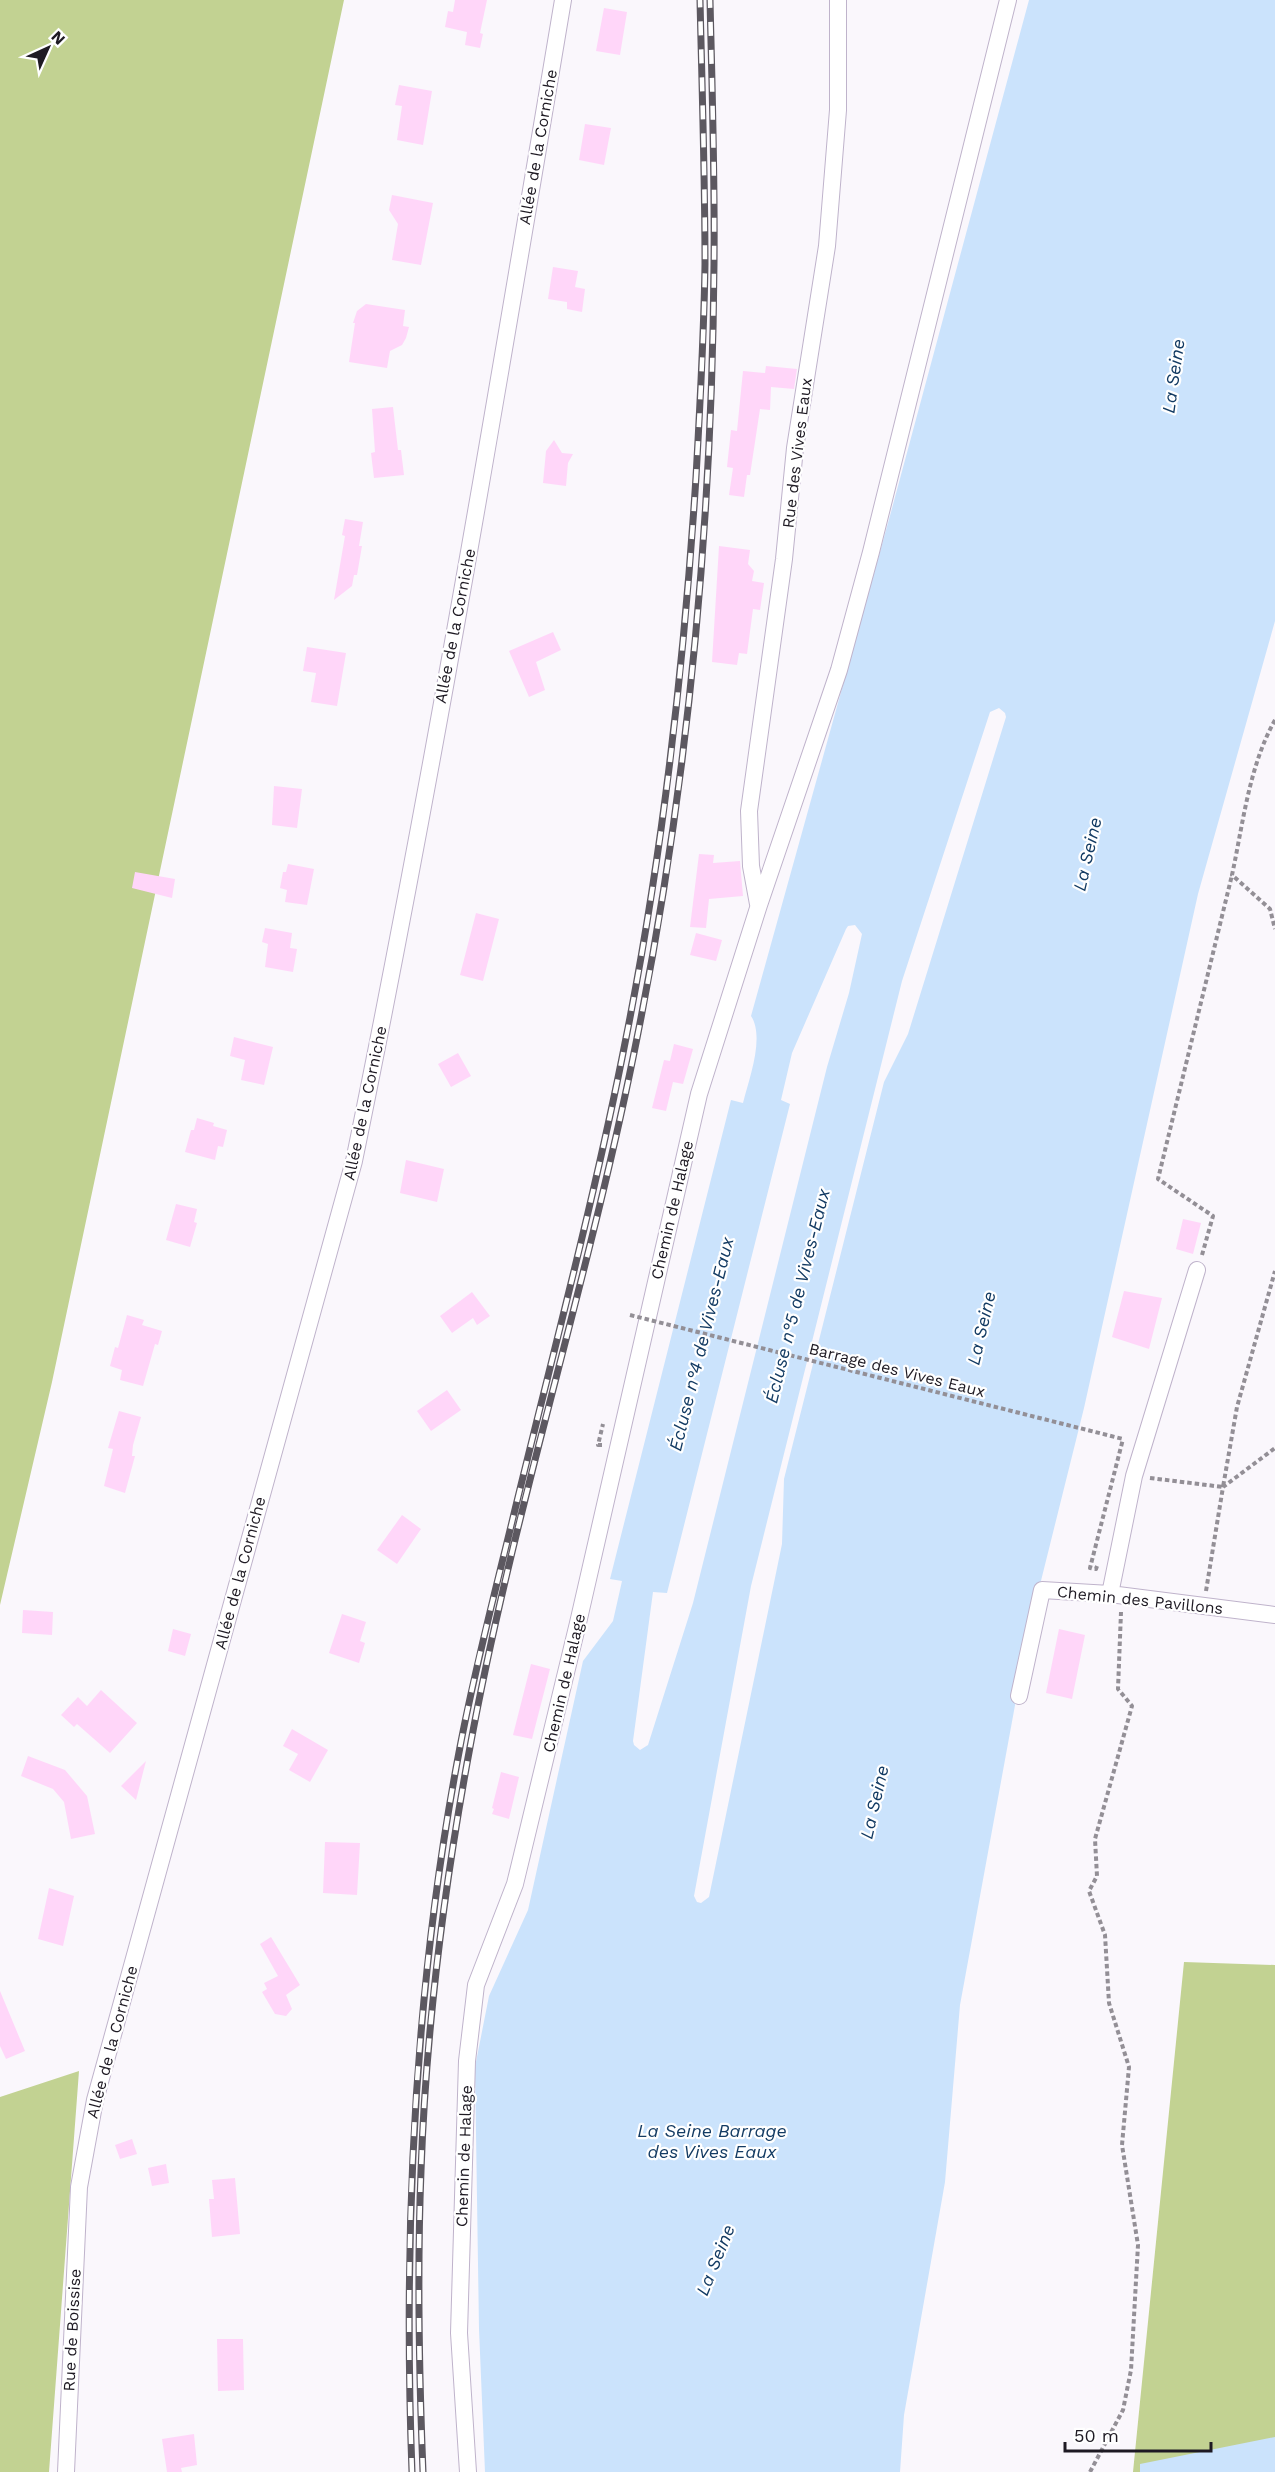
<svg xmlns="http://www.w3.org/2000/svg" width="1275" height="2472" font-family="'Work Sans',sans-serif">
  <rect width="100%" height="100%" fill="#faf7fc"/>
  <path fill="#c2d292" d="M0,0H344L52,1382L0,1605Z
    M1184,1962L1275,1965V2472H1133Z
    M79,2071L49,2472H0V2097Z"/>
  <path fill="#cbe3fc" fill-rule="evenodd" d="M1029,0H1275V621L1198,894L1084,1408L1029,1629L960,2005L945,2182L904,2415L900,2472H485L479,2329L475,2067L489,1996L528,1910L583,1661L613,1621L622,1581L610,1579L731,1100L743,1103C749,1079 765,1037 751,1016L891,512ZM999,708L1005,713L1006,717L908,1034L884,1082L784,1479L782,1544L709,1897L701,1903L697,1902L694,1896L751,1586L902,981L990,712ZM855,925L862,934L849,993L827,1067L693,1603L648,1745L640,1750L634,1745L633,1741L653,1592L667,1593L790,1104L781,1100L792,1053L846,929L848,926Z
    M1275,2437V2472H1140V2464Z"/>
  <path fill="#ffd6f9" d="M455,0H487L480,33L483,34L480,48L465,45L467,32L445,27L448,11L453,12Z
    M604,8L627,12L620,55L596,51Z
    M399,85L432,91L423,145L397,140L402,106L395,105Z
    M585,124L611,128L604,165L579,160Z
    M392,195L433,203L421,265L392,260L398,224L389,210Z
    M553,267L578,271L575,287L585,289L582,312L567,309V302L548,299Z
    M366,304L405,310L403,326L409,327L406,338L402,345L390,351L387,368L349,362L355,323H353L357,311Z
    M766,366L797,369L794,389L771,387L770,410L760,409L750,475H747L744,497L729,495L733,468L727,467L731,430L737,431L743,371L765,373Z
    M393,407L398,450H401L404,475L374,478L371,453L375,452L372,409Z
    M554,440L562,453L573,454L568,463L566,486L543,483L546,451Z
    M345,519L363,522L359,546H362L357,575H354L352,586L334,600L345,536L342,535Z
    M719,546L750,550L748,564L754,571L752,581L764,583L760,610L753,609L747,654L739,653L737,665L712,662Z
    M553,632L561,650L536,662L545,690L529,697L509,651Z
    M307,647L346,653L337,706L311,702L316,673L303,671Z
    M274,786L302,789L297,828L272,825Z
    M699,854L714,855L713,863L740,861L743,896L709,899L706,928L690,927Z
    M288,864L314,869L307,905L285,902L287,890L280,888L283,872H286Z
    M135,872L175,879L172,898L132,888Z
    M476,913L499,919L483,981L460,975Z
    M265,928L292,933L290,948L297,949L293,972L265,967L268,944L262,942Z
    M696,933L722,940L716,961L690,955Z
    M234,1037L273,1047L264,1085L241,1080L245,1060L230,1056Z
    M674,1044L693,1049L683,1084L673,1082L666,1111L652,1108L664,1060L670,1061Z
    M458,1053L471,1076L451,1087L438,1064Z
    M197,1118L214,1123L213,1126L227,1130L223,1147L218,1146L215,1160L185,1152L191,1130H194Z
    M406,1160L444,1169L437,1202L400,1193Z
    M176,1204L197,1209L194,1222L197,1223L190,1247L166,1240Z
    M1183,1219L1201,1223L1193,1254L1176,1249Z
    M1124,1291L1162,1298L1149,1349L1112,1337Z
    M472,1292L490,1316L477,1325L473,1318L452,1333L440,1316Z
    M127,1315L144,1320L142,1325L162,1331L158,1345L155,1344L143,1386L120,1380L122,1370L110,1366L115,1347L118,1348Z
    M447,1390L461,1410L431,1431L417,1411Z
    M119,1411L141,1417L133,1445L132,1456H135L125,1493L104,1486L113,1449L108,1448Z
    M402,1515L421,1529L397,1564L377,1550Z
    M23,1610L53,1612L52,1635L22,1633Z
    M342,1614L366,1622L360,1641L365,1643L359,1663L329,1653Z
    M173,1629L191,1634L185,1656L168,1651Z
    M1059,1629L1085,1635L1072,1699L1046,1693Z
    M531,1664L550,1669L532,1739L513,1735Z
    M101,1690L137,1723L110,1753L77,1724L74,1727L61,1715L78,1697L87,1706Z
    M292,1729L328,1750L310,1782L289,1770L298,1754L283,1746Z
    M28,1756L65,1770L87,1796L95,1834L71,1839L64,1802L53,1789L21,1776Z
    M146,1761L136,1800L121,1786Z
    M501,1772L519,1777L509,1819L492,1814L494,1809L492,1808Z
    M325,1842L360,1843L357,1895L323,1893Z
    M49,1888L74,1896L63,1946L38,1939Z
    M271,1937L300,1985L286,1995L292,2009L286,2016L275,2014L262,1992L267,1989L264,1983L278,1976L260,1944Z
    M0,1991L25,2051L6,2059L0,2046Z
    M132,2139L137,2154L120,2159L115,2145Z
    M166,2164L169,2183L152,2186L148,2168Z
    M235,2178L240,2234L212,2237L209,2199H214L212,2180Z
    M217,2339H243L244,2390L218,2391Z
    M194,2434L197,2465L181,2468L182,2472H167L162,2439Z"/>
  <g fill="none" stroke-linecap="round" stroke-linejoin="round">
    <defs>
      <path id="minor" d="M758,904L751,866L749,811L784,559L795,448L827,246L838,110V0
        M1110,1594L1134,1476L1197,1270
        M1019,1696L1042,1590L1110,1594L1275,1615
        M66,2472L79,2187L95,2100L354,1161C433,776 498,388 563,0
        M468,2472L459,2333L467,2061L476,1985L515,1884L578,1623L699,1094L759,905L839,670L871,552L1008,0"/>
    </defs>
    <use href="#minor" stroke="#bfb3cb" stroke-width="18"/>
    <path stroke="#938f96" stroke-width="4" stroke-dasharray="4.5 3" stroke-linecap="butt" d="M1275,720C1249,766 1243,824 1232,875L1270,909L1275,929
      M1202,1255L1213,1216L1158,1179L1232,875
      M602,1445H598L603,1424
      M1150,1478L1223,1487L1237,1407L1275,1271
      M1097,1566L1096,1569L1090,1568L1123,1439
      M1206,1591L1223,1487L1275,1448
      M1090,2472L1123,2410L1131,2370L1138,2245L1122,2145L1129,2067L1109,2003L1105,1935L1089,1891L1097,1876L1095,1839L1132,1706L1118,1689L1121,1612"/>
    <use href="#minor" stroke="#fff" stroke-width="16"/>
    <defs>
      <path id="rail" d="M412,2472C403,2229 414,1986 460,1747C474,1673 493,1600 511,1526C550,1364 594,1202 626,1038C663,852 684,665 696,477C700,406 704,335 705,264C705,176 702,88 700,0
        M423,2472C419,2372 417,2271 421,2171C426,2028 444,1887 470,1747C514,1508 590,1276 637,1038C688,784 712,523 714,264C715,176 712,88 710,0"/>
    </defs>
    <use href="#rail" stroke="#5c5860" stroke-width="7"/>
    <use href="#rail" stroke="#fff" stroke-width="4.5" stroke-dasharray="14" stroke-linecap="butt"/>
    <path stroke="#938f96" stroke-width="4" stroke-dasharray="4.5 3" stroke-linecap="butt" d="M630,1315L1123,1439"/>
  </g>
  <g text-anchor="middle" dominant-baseline="central" stroke-width="4.5" stroke-linejoin="round" paint-order="stroke">
    <g font-size="16" fill="#1e1a23" stroke="#fff">
      <text transform="translate(538 147) rotate(-80)">Allée de la Corniche</text>
      <text transform="translate(797 453) rotate(-83)">Rue des Vives Eaux</text>
      <text transform="translate(455 626) rotate(-79)">Allée de la Corniche</text>
      <text transform="translate(365 1103) rotate(-78)">Allée de la Corniche</text>
      <text transform="translate(672 1210) rotate(-77)">Chemin de Halage</text>
      <text transform="translate(897 1370) rotate(14)">Barrage des Vives Eaux</text>
      <text transform="translate(240 1573) rotate(-75)">Allée de la Corniche</text>
      <text transform="translate(1140 1600) rotate(6)">Chemin des Pavillons</text>
      <text transform="translate(564 1683) rotate(-77)">Chemin de Halage</text>
      <text transform="translate(112 2042) rotate(-75)">Allée de la Corniche</text>
      <text transform="translate(464 2156) rotate(-88)">Chemin de Halage</text>
      <text transform="translate(72 2330) rotate(-87)">Rue de Boissise</text>
    </g>
    <g font-size="18" font-style="italic" fill="#133b63" stroke="#fff">
      <text transform="translate(1173 376) rotate(-82)">La Seine</text>
      <text transform="translate(1087 854) rotate(-77)">La Seine</text>
      <text transform="translate(797 1296) rotate(-76)">Écluse n°5 de Vives-Eaux</text>
      <text transform="translate(981 1328) rotate(-77)">La Seine</text>
      <text transform="translate(701 1344) rotate(-76)">Écluse n°4 de Vives-Eaux</text>
      <text transform="translate(874 1802) rotate(-77)">La Seine</text>
      <text x="712" y="2130">La Seine Barrage<tspan x="712" dy="21">des Vives Eaux</tspan></text>
      <text transform="translate(715 2260) rotate(-68)">La Seine</text>
    </g>
  </g>
  <g transform="translate(48 48) rotate(45)" stroke="#ffffff" stroke-width="4.5" paint-order="stroke">
  <path d="M0-4.5L10 22L0 15L-10 22Z" fill="#1e1a23"/>
  <text y="-9" font-size="16" font-weight="bold" text-anchor="middle" fill="#1e1a23">N</text>
  </g>
  <path d="M1065 2442v9h146v-9" fill="none" stroke="#1e1a23" stroke-width="3"/>
  <text x="1074" y="2442" font-size="18" fill="#1e1a23" stroke="#ffffff" stroke-width="4.5" paint-order="stroke">50 m</text>
</svg>
